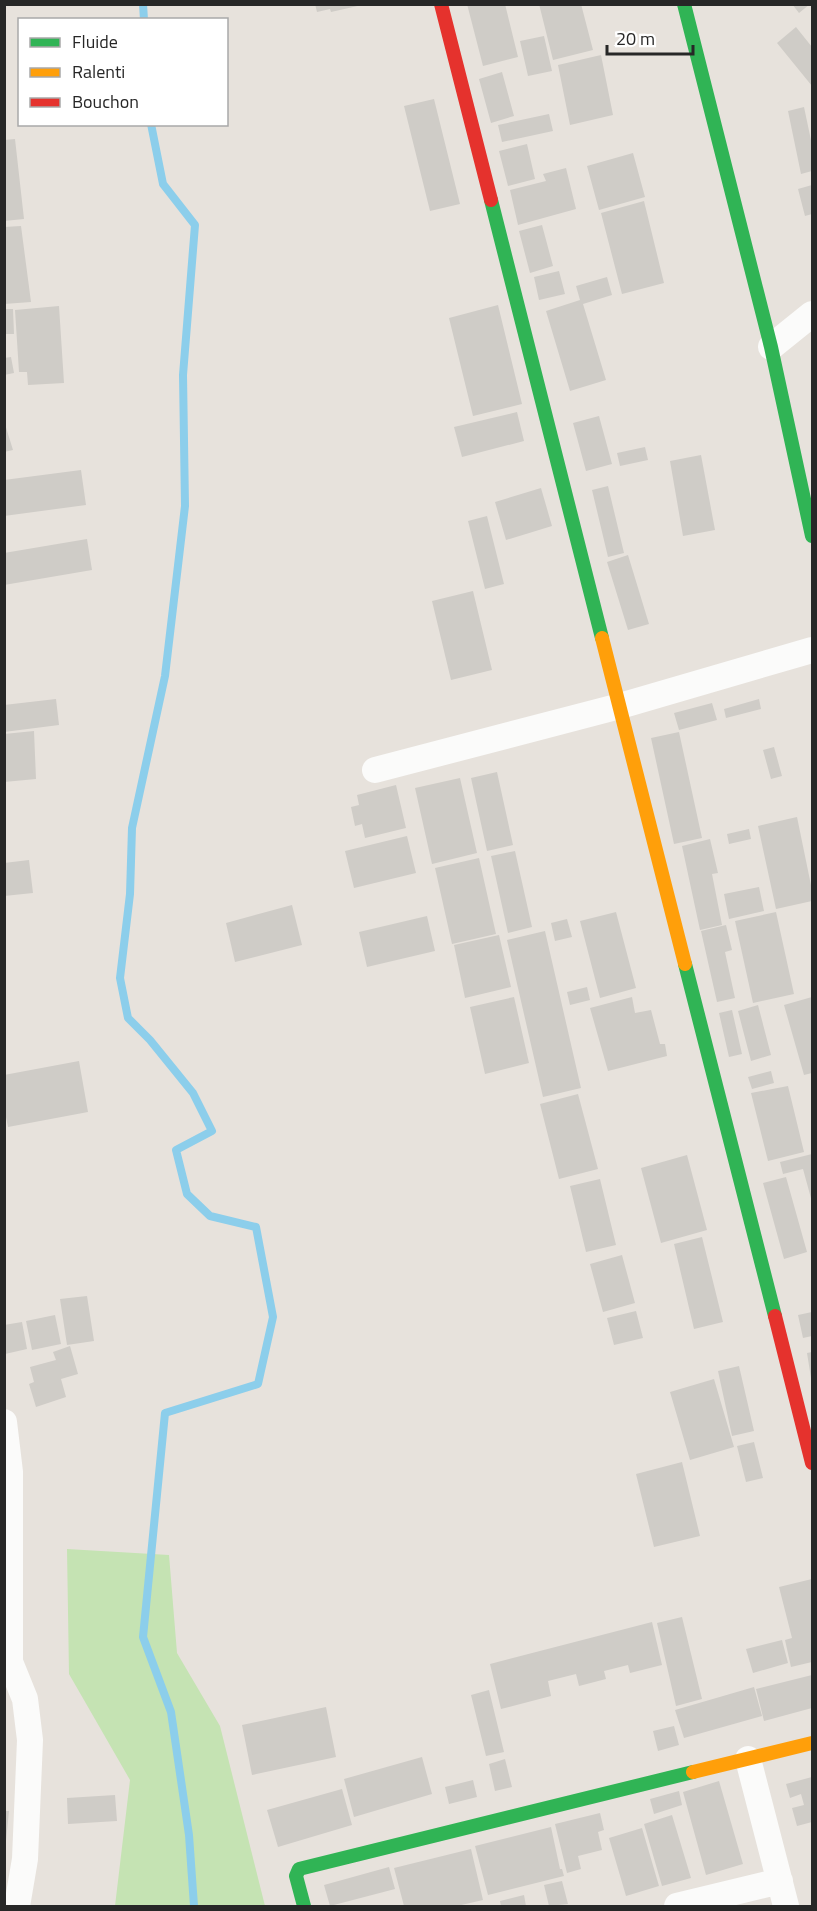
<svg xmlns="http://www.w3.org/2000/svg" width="817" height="1911" font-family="'Titillium Web',sans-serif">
  <rect width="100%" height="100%" fill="#e7e2dc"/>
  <path fill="#c5e3b3" d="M67,1549L169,1555L177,1653L220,1726L265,1906H115L130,1780L69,1674Z"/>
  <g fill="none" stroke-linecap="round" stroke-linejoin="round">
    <path stroke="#8cceeb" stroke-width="8" d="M143,4L144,20
      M151,124L163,184L195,225L183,375L185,506L165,676L132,828L130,894L120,978L128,1018L150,1040L193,1093L212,1131L176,1150L187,1194L210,1216L256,1227L273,1317L258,1384L165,1413L143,1637L171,1712L189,1835L194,1906"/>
  </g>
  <path fill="#cfccc7" d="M315,4H361L362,5L331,12L330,9L317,12Z
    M467,4H505L518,57L483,66Z
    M539,4H581L593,50L553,60Z
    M792,4H810L799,13Z
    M796,27L812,47V86L777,43Z
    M544,36L552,71L528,76L520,41Z
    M601,55L613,115L570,125L558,65Z
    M502,72L514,116L491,123L479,79Z
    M434,99L460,204L430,211L404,106Z
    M804,107L812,145V171L801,174L788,111Z
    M549,114L553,131L502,142L498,125Z
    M15,139L24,219L4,221V140Z
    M527,144L535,179L508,186L499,151Z
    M633,153L645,197L599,210L587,166Z
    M566,168L576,209L518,225L510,190L546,181L543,174Z
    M812,185V214L805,216L798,189Z
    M644,201L664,283L622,294L601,213Z
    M542,225L553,266L530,273L519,231Z
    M21,226L31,302L4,304V227Z
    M559,271L565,294L539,300L534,277Z
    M607,277L612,295L583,304L606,380L570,391L546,311L580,300L576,286Z
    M498,305L522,404L473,416L449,318Z
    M59,306L64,383L28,385L27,372H19L15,310Z
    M4,309H13L14,334H4Z
    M11,357L14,373L4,375V358Z
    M517,412L524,441L462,457L454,427Z
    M599,416L612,464L586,471L573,423Z
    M4,421L13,450L4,452Z
    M645,447L648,460L620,466L617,453Z
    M701,455L715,530L683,536L670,461Z
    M81,470L86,505L4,516V480Z
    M608,486L624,553L608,557L592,490Z
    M541,488L552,526L506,540L495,502Z
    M487,516L504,584L485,589L468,521Z
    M87,539L92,570L4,585V553Z
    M628,555L649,624L628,630L607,562Z
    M473,591L492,670L451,680L432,601Z
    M56,699L59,725L4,732V705Z
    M759,699L761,709L726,718L724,709Z
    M712,703L717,720L679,730L674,713Z
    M34,731L36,779L4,782V734Z
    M679,732L702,838L674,844L651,738Z
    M774,747L782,776L771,779L763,750Z
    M497,772L513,845L487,851L471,778Z
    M460,778L477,853L432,864L415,788Z
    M396,785L406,828L365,838L362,824L355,826L351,807L359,805L357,795Z
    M797,817L812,890V901L776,909L758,826Z
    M749,829L751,839L729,844L727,834Z
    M407,836L416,873L354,888L345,851Z
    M710,839L718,873L712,874L722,925L700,930L682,846Z
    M515,851L532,927L508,933L491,856Z
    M479,858L496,934L452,944L435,868Z
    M29,860L33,893L4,896V863Z
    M759,887L764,911L729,919L724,894Z
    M292,905L302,945L235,962L226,923Z
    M616,912L636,988L600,998L580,921Z
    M776,912L794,994L753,1003L735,921Z
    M427,916L435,951L367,967L359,932Z
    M567,919L572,937L555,941L551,923Z
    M726,925L732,950L725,952L735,998L717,1002L701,931Z
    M545,931L581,1088L543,1097L507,940Z
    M499,935L511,987L465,998L454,945Z
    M587,987L590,1000L570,1005L567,992Z
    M514,997L529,1063L485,1074L470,1007Z
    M632,997L635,1013L651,1010L660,1044H665L667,1056L608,1071L590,1008Z
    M812,997V1073L804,1075L784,1005Z
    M758,1005L771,1055L751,1061L738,1011Z
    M732,1010L742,1054L729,1057L719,1013Z
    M79,1061L88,1112L8,1127L4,1107V1075Z
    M771,1071L774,1083L752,1089L748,1077Z
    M788,1086L804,1152L768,1161L751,1093Z
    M578,1094L598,1169L559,1179L540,1104Z
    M812,1154V1202L803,1169L783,1174L780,1162Z
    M687,1155L707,1230L661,1243L641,1168Z
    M786,1177L807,1252L784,1259L763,1183Z
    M600,1179L616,1245L586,1252L570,1186Z
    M702,1237L723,1322L694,1329L674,1244Z
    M622,1255L635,1303L603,1312L590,1264Z
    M87,1296L94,1341L67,1345L60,1299Z
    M636,1311L643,1338L614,1345L607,1318Z
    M812,1312V1336L803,1338L798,1315Z
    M55,1315L61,1344L32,1350L26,1321Z
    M22,1322L27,1349L5,1354L4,1325Z
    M70,1346L78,1374L61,1379L66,1397L36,1407L29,1384L34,1382L30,1367L56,1360L53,1352Z
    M812,1352V1378H811L807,1353Z
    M739,1366L754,1431L732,1436L718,1371Z
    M714,1379L734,1447L690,1460L670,1392Z
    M754,1442L763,1478L746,1482L737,1446Z
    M682,1462L700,1536L654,1547L636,1474Z
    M812,1579V1662L791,1667L785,1640L792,1638L779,1587Z
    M682,1617L702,1699L676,1706L657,1623Z
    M652,1622L662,1665L630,1673L628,1665L604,1671L606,1679L579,1686L576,1674L548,1681L551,1696L501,1709L490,1664Z
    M782,1640L788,1663L753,1673L746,1649Z
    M812,1675V1708L764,1721L756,1689Z
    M754,1687L762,1716L684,1738L675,1710Z
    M489,1690L504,1752L486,1756L471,1695Z
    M326,1707L336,1757L252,1775L242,1725Z
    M674,1726L679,1745L658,1751L653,1731Z
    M422,1757L432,1794L354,1817L344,1779Z
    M505,1759L512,1787L495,1791L489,1764Z
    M812,1777V1822L797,1826L792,1808L804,1805L801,1794L790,1798L786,1784Z
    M473,1780L477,1797L449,1804L445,1787Z
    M719,1781L743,1864L706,1875L683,1792Z
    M342,1789L352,1825L278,1847L267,1810Z
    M679,1791L682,1805L654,1814L650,1799Z
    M115,1795L117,1821L68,1824L67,1798Z
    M4,1811H9L6,1841H4Z
    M600,1813L604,1830L598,1832L602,1850L578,1856L581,1869L567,1873L555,1824Z
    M672,1815L691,1878L662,1886L644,1824Z
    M551,1827L560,1869H562L564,1876L488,1895L475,1846Z
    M642,1828L659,1886L626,1896L609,1838Z
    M471,1849L483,1900L457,1906H404L394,1868Z
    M389,1867L395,1889L330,1906L324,1885Z
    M562,1881L568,1904L549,1906L544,1885Z
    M524,1895L526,1906H501L500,1901Z"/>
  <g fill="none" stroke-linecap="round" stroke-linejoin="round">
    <path stroke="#fbfbfa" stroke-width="26" d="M771,347L812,314
      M375,770L620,706L812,650
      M4,1422L10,1472V1662L25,1699L30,1740L25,1859L17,1906
      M748,1759L786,1906
      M677,1906L780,1881"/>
    <path stroke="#30b455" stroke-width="14" d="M684,4L771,347L812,536
      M491,200L602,638
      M685,964L775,1316
      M304,1906L296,1876L299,1869L693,1772"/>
    <path stroke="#ff9f0a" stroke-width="14" d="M602,638L685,964
      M693,1772L812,1743"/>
    <path stroke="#e5322d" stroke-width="14" d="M441,4L491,200
      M775,1316L812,1463"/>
  </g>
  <rect width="817" height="1911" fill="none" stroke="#272727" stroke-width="12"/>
  <rect x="18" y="18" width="210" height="108" fill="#ffffff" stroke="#a9a9a9" stroke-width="1.5"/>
  <rect x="30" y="38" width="30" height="9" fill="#30b455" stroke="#a9a9a9" stroke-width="1.5"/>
  <text x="72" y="48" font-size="18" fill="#272727">Fluide</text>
  <rect x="30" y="68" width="30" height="9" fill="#ff9f0a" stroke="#a9a9a9" stroke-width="1.5"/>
  <text x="72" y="78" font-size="18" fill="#272727">Ralenti</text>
  <rect x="30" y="98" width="30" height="9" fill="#e5322d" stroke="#a9a9a9" stroke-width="1.5"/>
  <text x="72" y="108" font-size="18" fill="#272727">Bouchon</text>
  <path d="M607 45v9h86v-9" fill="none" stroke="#272727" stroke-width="3"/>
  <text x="616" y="45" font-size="18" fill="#272727" stroke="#ffffff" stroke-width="4.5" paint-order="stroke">20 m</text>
</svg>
